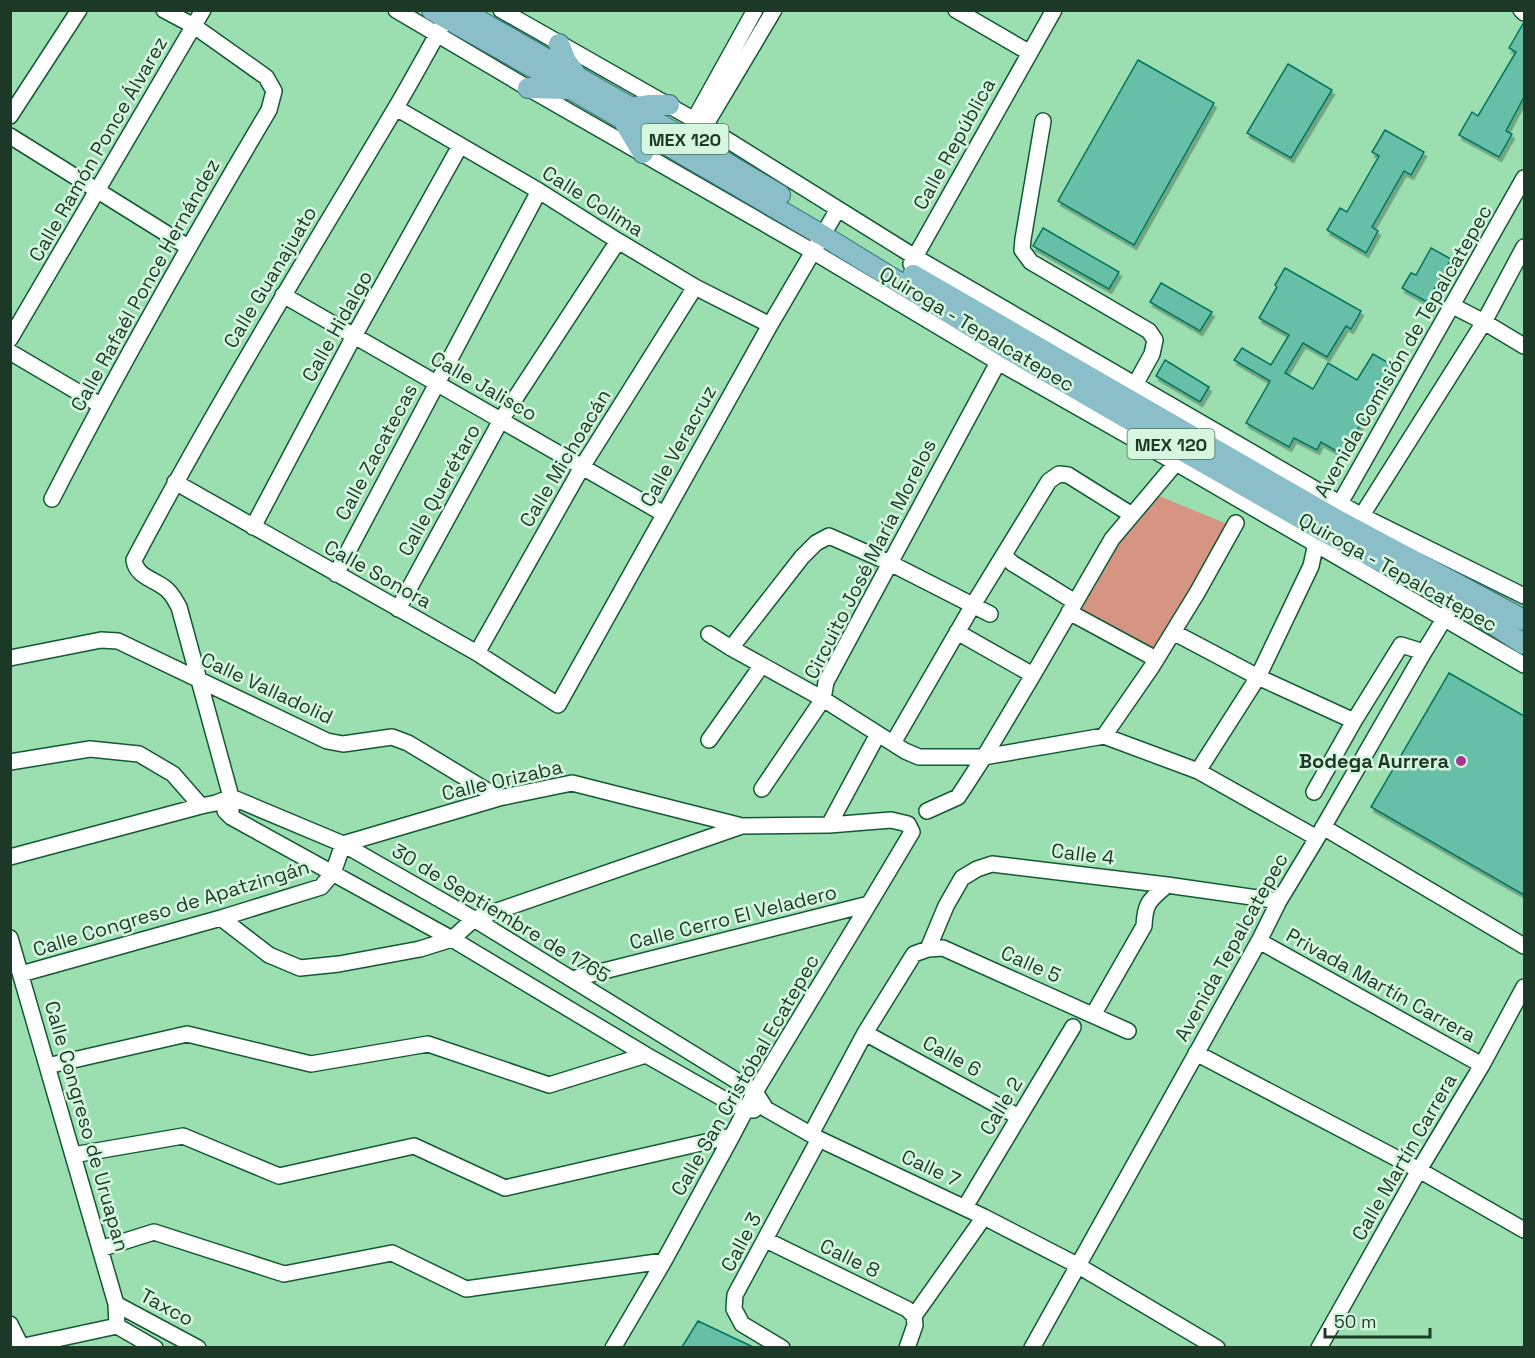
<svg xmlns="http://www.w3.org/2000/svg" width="1535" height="1358" font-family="'Space Grotesk',sans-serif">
  <defs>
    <filter id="shadow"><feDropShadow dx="2.5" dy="4.5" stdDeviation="0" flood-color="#0004"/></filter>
  </defs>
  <rect width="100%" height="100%" fill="#9bdfb1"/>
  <path fill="#d69483" d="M1152,493L1232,526L1156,657L1071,611Z"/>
  <path fill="#68bfa7" stroke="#03745f" stroke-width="1.5" filter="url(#shadow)" d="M1524,22V97L1506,131L1512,134L1499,157L1459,135L1472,112L1478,116L1516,52L1509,48Z
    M1138,60L1214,103L1134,245L1058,201Z
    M1288,64L1332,90L1291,158L1247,133Z
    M1385,130L1424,152L1411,175L1404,171L1372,227L1378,231L1366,253L1327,230L1340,208L1347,212L1379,156L1372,152Z
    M1043,228L1119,272L1109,289L1033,246Z
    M1431,248L1451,259L1427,302L1402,288L1411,273L1416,275Z
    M1285,268L1361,311L1351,329L1346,326L1327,357L1303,343L1285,373L1313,389L1328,363L1357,380L1373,354L1394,366L1343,455L1321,442L1317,450L1294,438L1289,447L1246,423L1270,381L1234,360L1242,348L1271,365L1289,335L1259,318L1277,287L1275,285Z
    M1161,283L1212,312L1200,331L1150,302Z
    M1165,360L1209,387L1200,402L1156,376Z
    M1449,673L1524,716V895L1371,807Z
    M698,1321L753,1347H682Z"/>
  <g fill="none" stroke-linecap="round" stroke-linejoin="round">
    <defs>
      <path id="minor" d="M396,10L528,88L812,251L998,362L1176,463L1524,665
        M501,10L705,126L915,257L1341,504L1362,516L1524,596
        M956,10L1030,53
        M1521,10L1524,13
        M396,108L539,191L618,241L695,287L770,325
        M10,116L79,10
        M694,120L755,10
        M1043,121L1023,239L1022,250L1031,262L1149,331L1155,340L1152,354L1131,392
        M705,126L774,10
        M10,136L188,247
        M911,264L1054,10
        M283,295L664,514
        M1453,306L1484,322L1524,346
        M10,339L203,10
        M10,352L100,405
        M175,482L477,653L558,705L770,325L838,209
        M52,499C120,366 193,238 269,110L274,91L266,77L194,26L164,10
        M1335,512L1524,178
        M1357,523L1484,322L1524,247
        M253,527L354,336L460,146
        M1004,555L1012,563L1075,602
        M336,574L539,191
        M398,609L501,420L618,241
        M1069,612L1156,659
        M957,632L1033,675
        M1173,632L1258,677L1354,721
        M709,634L731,648L823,699L905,751L919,757H984L1104,736L1198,771L1317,838
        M731,648L802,557L816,543L829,536L890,563L990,614
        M477,653L582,467L695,287
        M10,658L101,640L118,641L327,741L343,744L392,737L408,743L499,798
        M1104,736L1151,668L1197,593L1236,523
        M709,740L762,665
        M893,743L973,605L1049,481L1059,474L1068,475L1132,515
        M10,762L90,749L139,754L173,774L201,806
        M1198,771L1258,677L1311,566L1316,543L1319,538
        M762,789L823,699L826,682L1002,355
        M1314,792L1354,721L1401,645L1424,652
        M225,811L231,817L452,939L646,1055L729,1102L746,1110H754
        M927,811L958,797L984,757L1033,675L1112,539L1181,457
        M231,817V797L179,607C175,600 172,593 165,588C153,579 136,576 134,560C215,406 306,259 395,109C411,82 426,54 442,26
        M829,825L878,734
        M1323,827L1524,946
        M10,857L201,806L216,803L231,797L343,844L474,919L755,1092L766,1109L819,1139L984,1217L1077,1265L1217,1348
        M221,918L269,955L300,968L339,964L420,949L452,939L474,919L742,826L829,825L891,820L908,824L912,832L869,904L755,1092L732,1136L664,1261L613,1348
        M10,938L116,1304L117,1326
        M1259,941L1482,1065
        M928,949L946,906L962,878L977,869L992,864L1167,885L1279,901
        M21,974L221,918L321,887L333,873L343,844L499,798L572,783L742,826
        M572,979L869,904
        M1093,1015L1144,926C1145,902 1150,900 1167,885
        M865,1033L1019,1117
        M1196,1053L1419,1170L1524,1230
        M47,1066L187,1034L311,1064L428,1044L549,1085L646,1055
        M811,1134L865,1033L914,954L928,949L943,948L1128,1031
        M73,1155L183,1136L279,1176L414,1146L505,1188L732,1136
        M965,1207L1073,1027
        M766,1240L907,1309L914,1316
        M100,1249L154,1232L284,1274L392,1253L466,1289L664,1261
        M116,1304L198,1348
        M10,1324L21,1346
        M117,1326L155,1348
        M15,1348L117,1326
        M782,1348L742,1324L734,1309L735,1295L819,1139
        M907,1348L915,1325L914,1316L984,1217
        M1032,1348L1259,941L1279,901L1317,838L1424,652L1461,591
        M1319,1348L1419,1170L1482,1065L1524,987"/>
      <path id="major" d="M432,10L571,89L822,235L1006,348L1185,452L1323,531L1456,600L1524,644
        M461,10L694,144L780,195
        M559,44L566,61L576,75
        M528,88L568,89
        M631,108L650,105H669
        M625,123L643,153
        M913,275L1332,517L1524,620"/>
    </defs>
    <use href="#minor" stroke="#125a33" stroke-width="18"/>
    <use href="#major" stroke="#317479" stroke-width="22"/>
    <use href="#minor" stroke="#fff" stroke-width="15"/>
    <use href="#major" stroke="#8abfca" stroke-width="20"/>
  </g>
  <circle fill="#a63796" stroke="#d6f7df" stroke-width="2" cx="1461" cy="761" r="6"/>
  <g text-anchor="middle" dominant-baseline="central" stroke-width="5" stroke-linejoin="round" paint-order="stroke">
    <g fill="#d6f7df" stroke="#54715e" stroke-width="1.5">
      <rect x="641.5" y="124" width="87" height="30" rx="4.5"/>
      <rect x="1127.5" y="429" width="87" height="30" rx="4.5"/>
    </g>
    <g font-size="18" font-weight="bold" fill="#1c3826">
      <text x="685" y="139">MEX 120</text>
      <text x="1171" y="444">MEX 120</text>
    </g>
    <g font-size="20" fill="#1c3826" stroke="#d6f7df">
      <text transform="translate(954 144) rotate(-61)">Calle República</text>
      <text transform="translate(98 149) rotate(-60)">Calle Ramón Ponce Álvarez</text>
      <text transform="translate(593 201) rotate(32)">Calle Colima</text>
      <text transform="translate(270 277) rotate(-59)">Calle Guanajuato</text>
      <text transform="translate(145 285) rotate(-61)">Calle Rafaél Ponce Hernández</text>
      <text transform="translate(337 326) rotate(-61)">Calle Hidalgo</text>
      <text transform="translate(977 329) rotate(31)">Quiroga - Tepalcatepec</text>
      <text transform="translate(1403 351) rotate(-60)">Avenida Comisión de Tepalcatepec</text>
      <text transform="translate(484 386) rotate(30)">Calle Jalisco</text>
      <text transform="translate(678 446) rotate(-61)">Calle Veracruz</text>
      <text transform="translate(376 452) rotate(-62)">Calle Zacatecas</text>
      <text transform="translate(565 458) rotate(-59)">Calle Michoacán</text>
      <text transform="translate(439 490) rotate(-61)">Calle Querétaro</text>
      <text transform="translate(870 559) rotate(-63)">Circuito José María Morelos</text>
      <text transform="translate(1398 572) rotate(29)">Quiroga - Tepalcatepec</text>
      <text transform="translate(378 574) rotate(29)">Calle Sonora</text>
      <text transform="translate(267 688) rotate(25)">Calle Valladolid</text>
      <text transform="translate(502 780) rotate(-13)">Calle Orizaba</text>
      <text transform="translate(1083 854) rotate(7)">Calle 4</text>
      <text transform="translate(171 908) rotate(-17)">Calle Congreso de Apatzingán</text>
      <text transform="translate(501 913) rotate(31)">30 de Septiembre de 1765</text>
      <text transform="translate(733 917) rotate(-14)">Calle Cerro El Veladero</text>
      <text transform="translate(1231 947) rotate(-61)">Avenida Tepalcatepec</text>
      <text transform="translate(1031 964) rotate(24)">Calle 5</text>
      <text transform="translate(1381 985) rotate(29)">Privada Martín Carrera</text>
      <text transform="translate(952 1056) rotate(29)">Calle 6</text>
      <text transform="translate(745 1075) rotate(-60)">Calle San Cristóbal Ecatepec</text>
      <text transform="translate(1001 1106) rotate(-59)">Calle 2</text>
      <text transform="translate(87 1126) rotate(74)">Calle Congreso de Uruapan</text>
      <text transform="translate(1404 1157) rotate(-60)">Calle Martín Carrera</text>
      <text transform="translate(931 1168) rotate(25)">Calle 7</text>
      <text transform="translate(741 1242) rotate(-62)">Calle 3</text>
      <text transform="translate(850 1258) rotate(26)">Calle 8</text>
      <text transform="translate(167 1307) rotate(28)">Taxco</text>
    </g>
    <g font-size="20" font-weight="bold" fill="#1c3826" stroke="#d6f7df" text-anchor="end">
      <text x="1449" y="761">Bodega Aurrera</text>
    </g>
  </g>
  <rect width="1535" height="1358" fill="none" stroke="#1c3826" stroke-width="24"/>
  <path d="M1325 1328v9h105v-9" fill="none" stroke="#1c3826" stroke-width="3"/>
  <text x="1334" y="1328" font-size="18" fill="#1c3826" stroke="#d6f7df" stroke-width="4.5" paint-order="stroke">50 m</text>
</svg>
